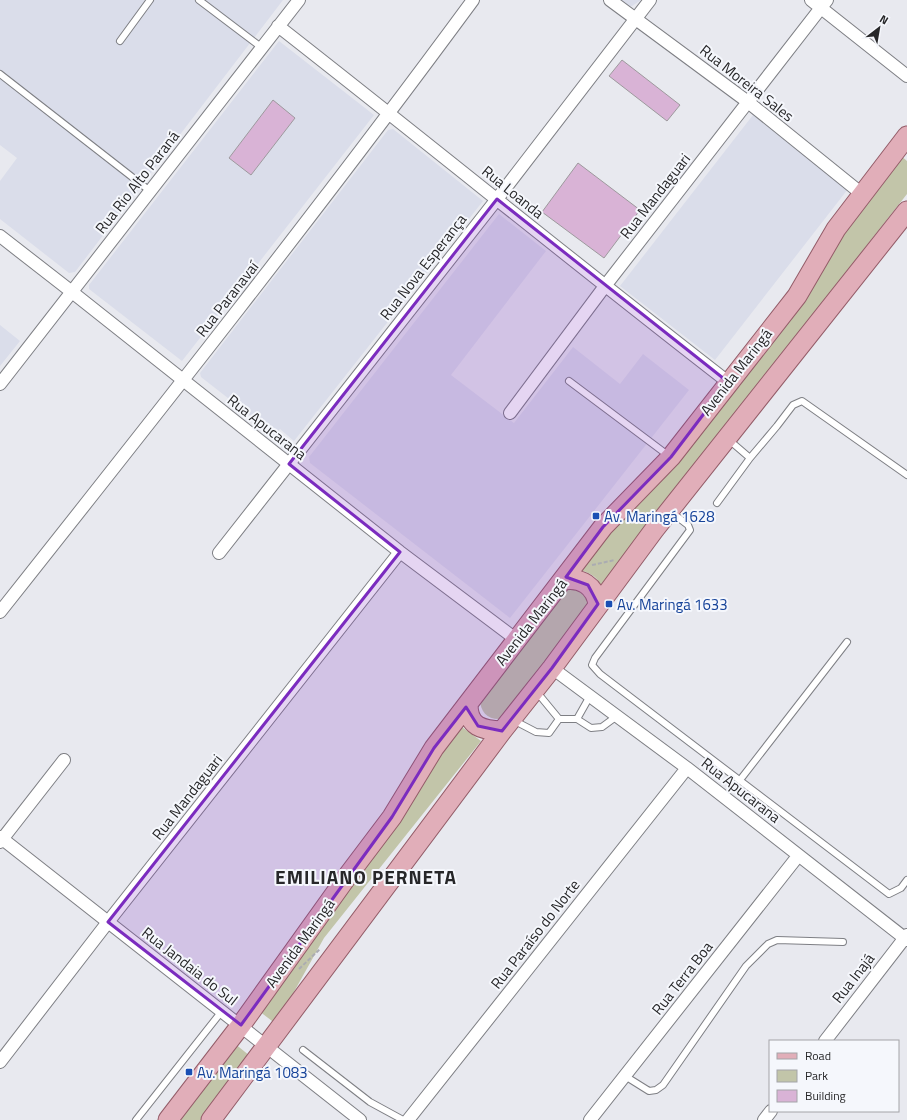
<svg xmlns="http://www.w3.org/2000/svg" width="907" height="1120" font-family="'Titillium Web',sans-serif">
  <rect width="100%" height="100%" fill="#e8e9ef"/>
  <path fill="#daddea" d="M0,0H283L75,272L69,273L0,219V181L17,158L0,145Z
    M618,0H641L632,6H627Z
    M279,41L374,115L182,361L89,289V285Z
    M753,115L848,189L715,360L620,286Z
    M393,129L483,201L294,441L280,429L275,435L201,377L200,373L388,130Z
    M499,214L546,251L451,375L514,423L573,347L620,384L643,354L689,390L510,618L310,463L309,457Z
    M0,325L20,341L0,366Z"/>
  <path fill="#c2c5a9" d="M900,155L907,161V194L601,585C596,576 590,573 580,570L843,232Z
    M565,589C577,587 586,594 589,606L501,719C488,720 480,712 480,699Z
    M458,724L481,741L324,938L276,1024L259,1011Z
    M234,1043L250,1056L202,1120H175Z"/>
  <path fill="#d9b3d6" stroke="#9d999d" d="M622,60L680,105L667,121L609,76Z
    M273,100L295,118L251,175L229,158Z
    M578,163L640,210L604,258L542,212Z"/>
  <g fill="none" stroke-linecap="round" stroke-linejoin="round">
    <defs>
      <path id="service" d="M199,0L261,47
        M120,41L150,0
        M0,74L150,191
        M569,381L669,456
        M729,440L750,458L777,426L793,405L802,401L907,475
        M717,503L750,458
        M671,512L688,525L690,530L595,658L592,665L600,674L889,894L901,888L907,880
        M559,719H577L590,696
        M577,719L591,728L602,727L617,716
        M513,720L536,732L549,733L559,719L536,691
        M740,780L847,642
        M303,1050L370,1102L403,1120
        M625,1076L649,1091L656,1090L663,1085L746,966L768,944L777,940L843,942
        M136,1120L222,1011"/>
      <path id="minor" d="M610,0L748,102L862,194
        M811,0L907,76
        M278,26C429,144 577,265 728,382
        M0,236L72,292L400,552L517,640
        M0,384L299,0
        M510,413L605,286L827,0
        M219,553L497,199L650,0
        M0,612C160,410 320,208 473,0
        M552,668L687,768L907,940
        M0,837L360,1120
        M0,842L64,760
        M825,1041L907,935
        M0,1062L108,922L400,552
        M408,1120L687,768
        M590,1120L798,856
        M764,1120L771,1111"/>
      <path id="primary" d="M564,580C581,577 595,586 598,604
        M468,704C468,727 482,730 502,731
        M168,1120L241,1025L349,874L392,817L434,748L603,527L671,457L797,296L836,229L907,136
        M211,1120L502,731L552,668L654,530L907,211"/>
    </defs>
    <use href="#service" stroke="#7e7f84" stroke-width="8"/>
    <use href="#minor" stroke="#7e7f84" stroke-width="14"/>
    <use href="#primary" stroke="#935c68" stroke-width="21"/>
    <path stroke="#abacb1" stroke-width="2" stroke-dasharray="4 2" stroke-linecap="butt" d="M592,565L615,560
      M299,969L320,949"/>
    <use href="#service" stroke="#fff" stroke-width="6"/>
    <use href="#minor" stroke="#fff" stroke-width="12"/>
    <use href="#primary" stroke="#e1aeb9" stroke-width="19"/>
  </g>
  <path fill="#7b2cbf" fill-opacity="0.2" stroke="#7b2cbf" stroke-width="3" stroke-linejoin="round" d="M497,199L728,382L671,457L603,527L566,577L588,585L598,604L552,668L502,731L478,726L466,707L434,748L392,817L241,1025L108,922L400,552L289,464Z"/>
  <g fill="#1a4fb4" stroke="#f5f7fc" stroke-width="1.5">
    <rect x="592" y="512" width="8" height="8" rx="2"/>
    <rect x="605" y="600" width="8" height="8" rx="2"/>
    <rect x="185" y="1068" width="8" height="8" rx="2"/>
  </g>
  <g text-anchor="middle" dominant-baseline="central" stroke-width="4" stroke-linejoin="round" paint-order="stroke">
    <g font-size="15" fill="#272729" stroke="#f5f7fc">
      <text transform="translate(747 83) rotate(38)">Rua Moreira Sales</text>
      <text transform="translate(137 182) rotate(-52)">Rua Rio Alto Paraná</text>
      <text transform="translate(513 192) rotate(39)">Rua Loanda</text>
      <text transform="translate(655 196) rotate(-52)">Rua Mandaguari</text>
      <text transform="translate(423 267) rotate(-52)">Rua Nova Esperança</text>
      <text transform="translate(227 299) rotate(-52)">Rua Paranavaí</text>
      <text transform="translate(736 372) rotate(-52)">Avenida Maringá</text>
      <text transform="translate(267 427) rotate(38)">Rua Apucarana</text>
      <text transform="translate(531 622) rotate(-52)">Avenida Maringá</text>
      <text transform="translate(741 790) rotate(38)">Rua Apucarana</text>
      <text transform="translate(187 797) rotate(-52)">Rua Mandaguari</text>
      <text transform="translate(535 934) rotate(-52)">Rua Paraíso do Norte</text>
      <text transform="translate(300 943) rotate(-54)">Avenida Maringá</text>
      <text transform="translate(190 966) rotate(38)">Rua Jandaia do Sul</text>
      <text transform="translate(682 978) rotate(-52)">Rua Terra Boa</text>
      <text transform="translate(853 978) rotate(-52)">Rua Inajá</text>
    </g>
    <g font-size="15" fill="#164399" stroke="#f5f7fc" text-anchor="start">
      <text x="604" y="516">Av. Maringá 1628</text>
      <text x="617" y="604">Av. Maringá 1633</text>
      <text x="197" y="1072">Av. Maringá 1083</text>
    </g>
    <g font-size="19" font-weight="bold" letter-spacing="1" fill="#272729" stroke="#f5f7fc">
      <text x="366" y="876">EMILIANO PERNETA</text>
    </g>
  </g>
  <rect x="769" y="1040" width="130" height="72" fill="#f5f7fc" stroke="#a3a4a8"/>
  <rect x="777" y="1053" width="20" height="6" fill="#e1aeb9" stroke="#a3a4a8"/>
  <text x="805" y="1060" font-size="12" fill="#272729">Road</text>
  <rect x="777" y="1070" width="20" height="12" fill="#c2c5a9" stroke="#a3a4a8"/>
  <text x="805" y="1080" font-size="12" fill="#272729">Park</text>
  <rect x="777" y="1090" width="20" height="12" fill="#d9b3d6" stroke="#a3a4a8"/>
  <text x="805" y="1100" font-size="12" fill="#272729">Building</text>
  <g transform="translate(879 28) rotate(31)" stroke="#f5f7fc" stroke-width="3" paint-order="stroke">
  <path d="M0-3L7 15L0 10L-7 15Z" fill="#272729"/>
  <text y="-6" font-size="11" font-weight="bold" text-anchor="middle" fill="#272729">N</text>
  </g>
</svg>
